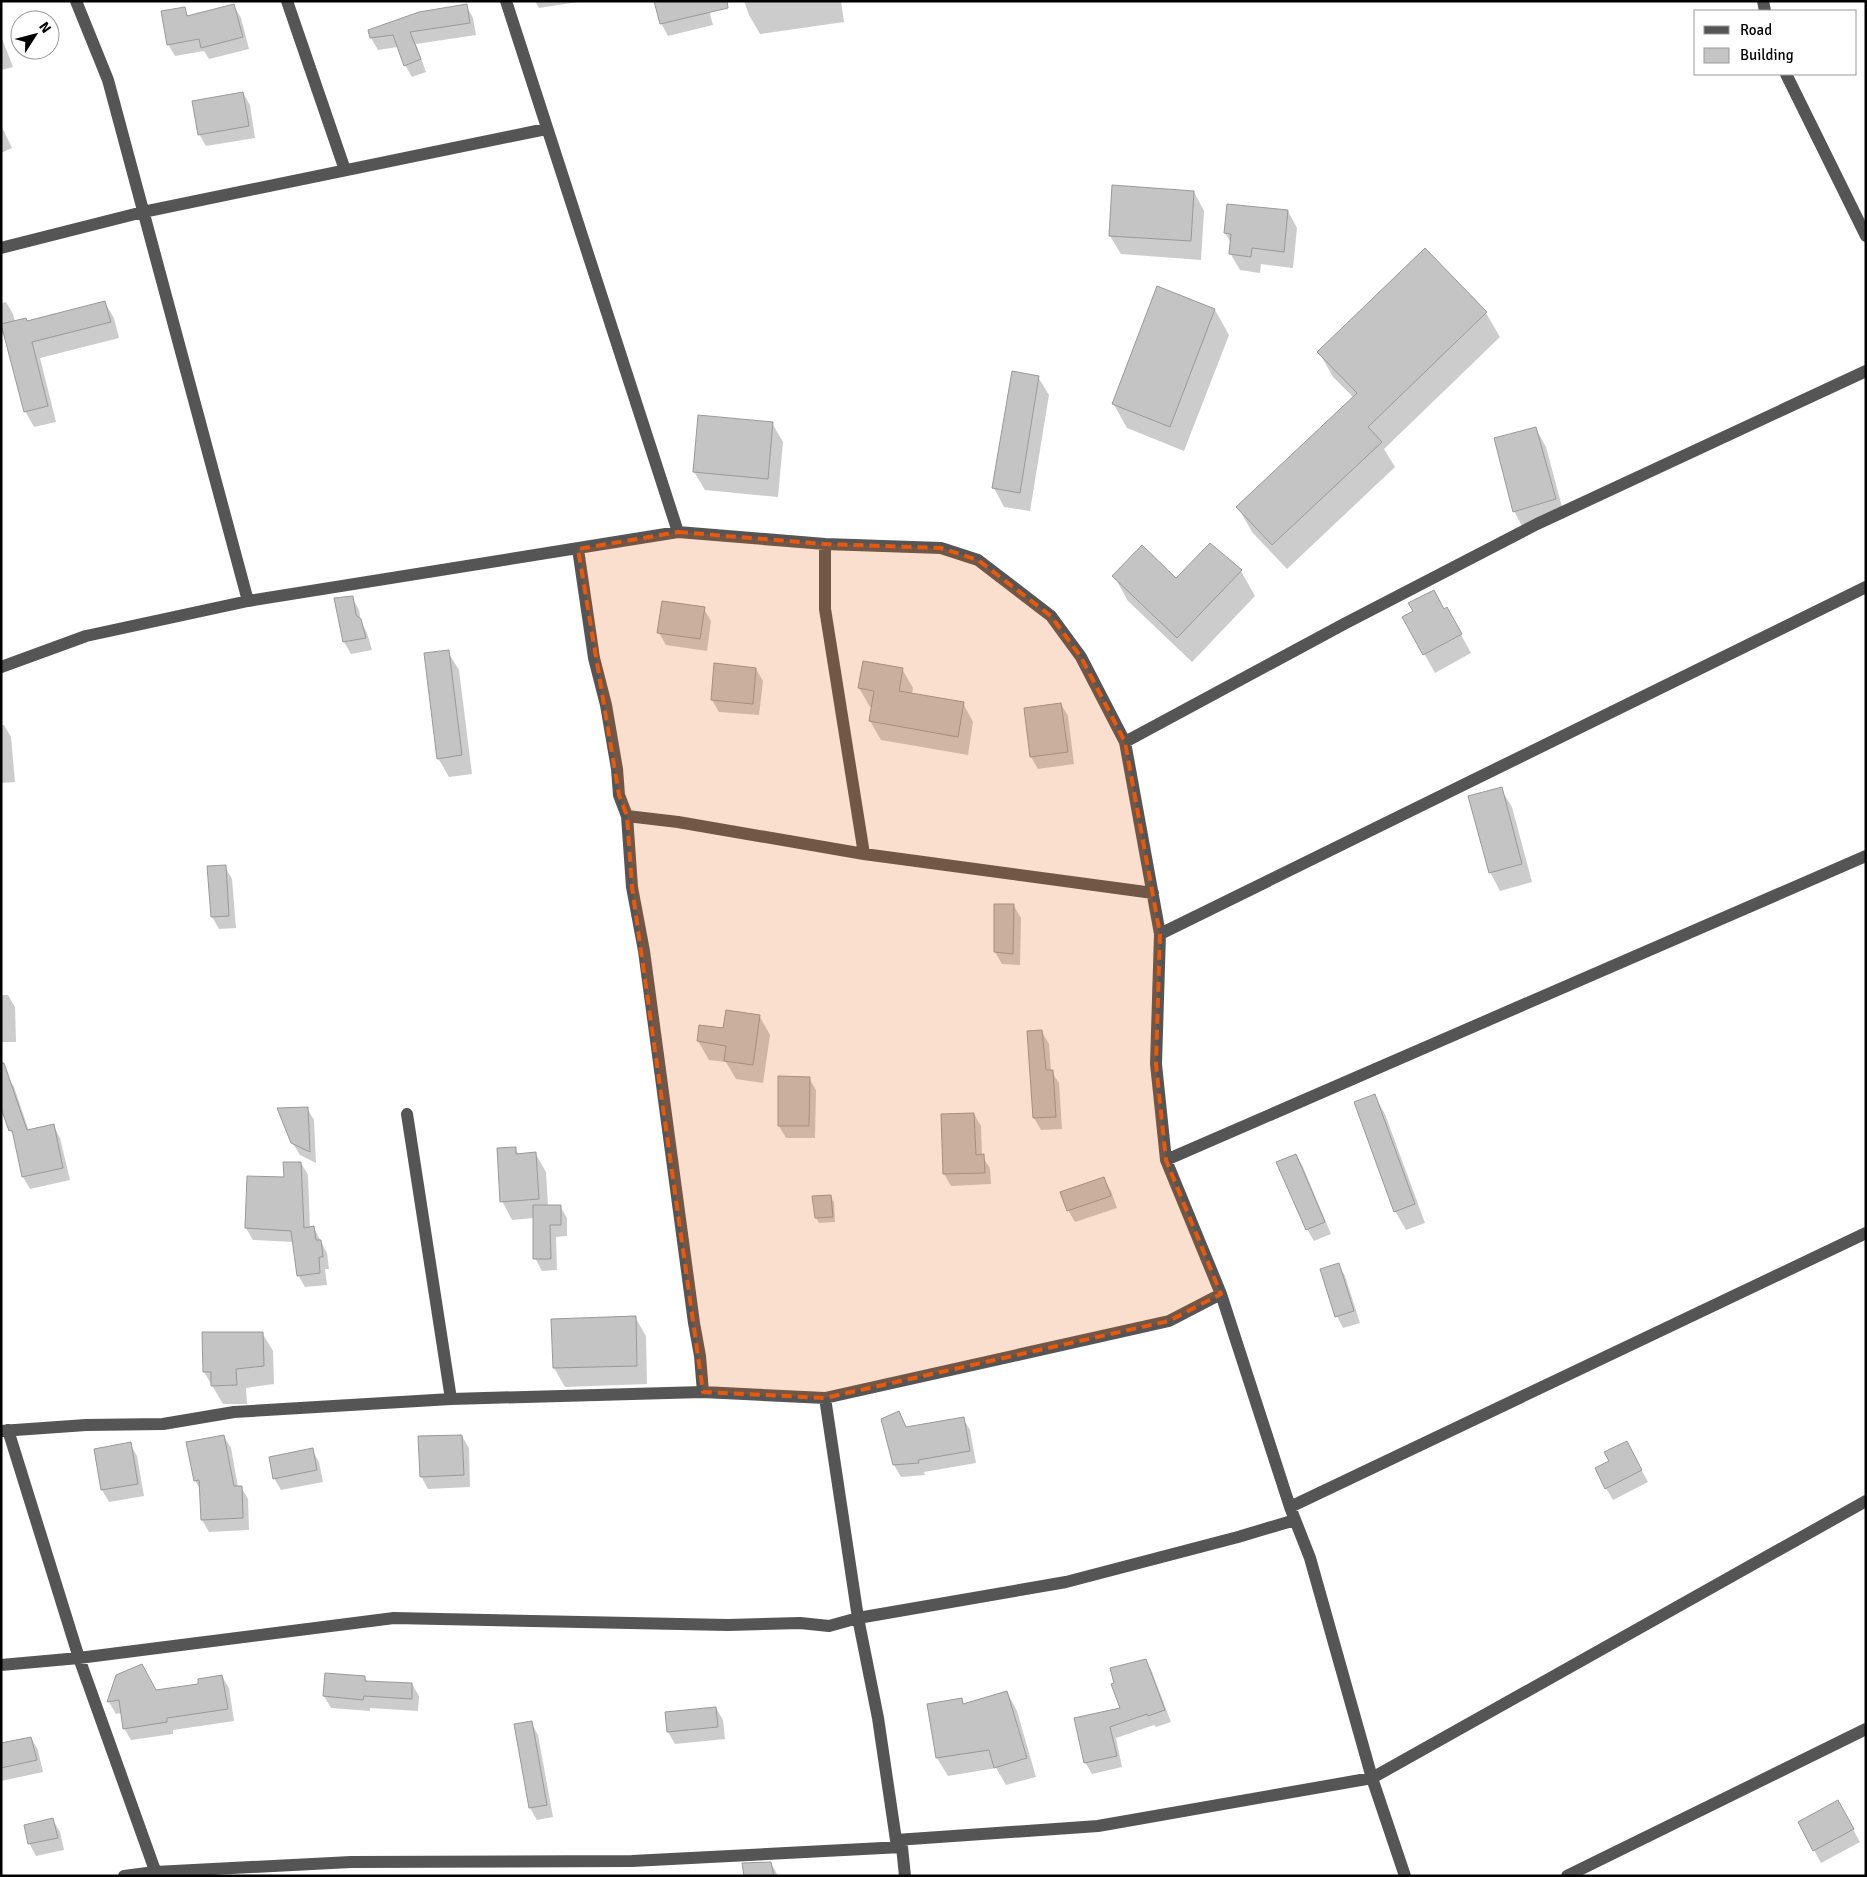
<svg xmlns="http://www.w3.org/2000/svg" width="1867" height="1877" font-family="Signika,sans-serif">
  <rect width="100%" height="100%" fill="#fff"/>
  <path fill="#0003" d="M535,1H577L578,2L539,8Z
    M744,1H841L844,22L760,34L749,15Z
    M466,5L473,18L476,35L416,44L426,72L412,77L405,65L398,47L378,50L371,38Z
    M234,6L241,18L249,49L209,59L204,51L175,56L168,44L184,8L189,17Z
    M709,10L713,25L668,36L661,23Z
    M1,36L13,67L1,70Z
    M243,93L250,105L255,138L206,146L199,134Z
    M1,125L12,148L1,153Z
    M1194,192L1204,211L1201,260L1121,254L1110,236Z
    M1288,211L1297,228L1293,268L1261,264L1260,273L1240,270L1230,253L1231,243L1225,233Z
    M6,302L13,314L15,322H27L105,303L114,318L119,338L40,358L56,422L34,427L25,411L5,333L1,334V303Z
    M1215,310L1229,335L1184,451L1127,428L1113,403Z
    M1486,313L1500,337L1384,449L1395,467L1287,569L1252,532L1238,507L1354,398L1333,377L1319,352Z
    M1038,377L1049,395L1030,511L1004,507L994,488Z
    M772,423L783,442L778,497L705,490L694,472Z
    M1536,429L1546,447L1565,518L1524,530L1514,511Z
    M1241,571L1255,596L1192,662L1128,601L1114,576L1176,580Z
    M352,597L359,610L361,622L367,633L372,650L351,654L344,642Z
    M704,609L711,621L707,651L666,645L659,633Z
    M1447,609L1471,653L1435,673L1404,618Z
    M448,652L459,670L472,774L449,777L438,758Z
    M756,669L763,681L759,715L719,712L712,700Z
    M902,669L913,688L912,694L963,703L973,722L968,755L881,740L870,721L873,707H870L859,688Z
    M1061,704L1068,716L1074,764L1038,769L1031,757Z
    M1,725H4L11,737L15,782L1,783Z
    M1501,789L1512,807L1532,882L1500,891L1490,872Z
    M225,867L232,879L236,928L219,929L212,917Z
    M1014,906L1021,918L1020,965L1002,964L995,952Z
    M1,995H8L15,1007L16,1042H1Z
    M760,1017L770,1035L763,1083L736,1079L726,1062L709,1060L698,1041Z
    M1042,1032L1049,1044L1051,1071L1059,1083L1062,1129L1041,1130L1034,1118Z
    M7,1075L14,1087L29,1131L54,1126L60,1138L70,1180L30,1189L23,1177L15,1138L10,1130Z
    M809,1078L816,1090L815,1138H786L779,1126Z
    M1374,1095L1385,1114L1425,1223L1406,1230L1395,1211Z
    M307,1108L314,1120L316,1163L300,1155L292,1142Z
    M974,1114L981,1126L982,1156L990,1168L991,1184L951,1186L944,1174Z
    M515,1148L519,1155L535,1153L546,1172L548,1206H560L567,1218V1236L556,1237L557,1270L542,1271L535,1258L534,1218L512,1220L502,1201Z
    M1296,1155L1303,1167L1331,1234L1314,1241L1307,1229Z
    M301,1163L308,1175L310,1228H314L327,1253L329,1269H325L327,1285L305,1287L298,1275L294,1242L253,1240L246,1228L285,1179Z
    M1104,1179L1111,1191L1117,1208L1075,1222L1068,1210Z
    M830,1196L834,1202L835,1222L819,1223L816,1218Z
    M1338,1264L1345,1276L1360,1323L1343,1328L1337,1316Z
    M635,1317L646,1336L647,1384L565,1387L554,1368L552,1320Z
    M262,1333L273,1351L274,1384L246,1388L247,1404H223L204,1372Z
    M899,1413L907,1428L963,1418L970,1430L976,1463L924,1472L925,1475L901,1477L894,1465Z
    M224,1436L231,1448L238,1487H241L248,1499L249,1530L209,1532L202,1520L201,1490L195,1481L188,1443Z
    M462,1436L469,1448L470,1487L428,1489L421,1476Z
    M130,1444L137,1456L144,1496L109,1502L102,1490L96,1450Z
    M312,1450L319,1462L323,1482L281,1490L274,1478Z
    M1633,1454L1648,1482L1613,1500L1606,1488Z
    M1146,1660L1152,1672L1171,1722L1156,1727L1154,1725L1116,1738L1122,1767L1092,1774L1085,1762L1121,1709Z
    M117,1676L156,1691L200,1685L222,1676L229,1688L234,1721L173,1730V1734L131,1740L124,1728L122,1713L116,1714L109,1702Z
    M365,1677L367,1682L412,1684L419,1696L418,1711L370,1708V1711L331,1708L324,1696Z
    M1007,1692L1017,1711L1036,1777L1006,1785L996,1768L948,1776L937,1758L928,1705L961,1700L964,1705Z
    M716,1708L723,1720L725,1739L675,1744L668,1732Z
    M531,1723L538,1735L553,1817L537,1820L530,1808Z
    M31,1738L38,1750L43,1772L1,1781V1745Z
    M1838,1802L1860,1842L1821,1863L1799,1823Z
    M53,1820L60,1832L64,1850L36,1856L29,1843Z
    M771,1863L778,1876H746Z"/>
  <path fill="#c4c4c4" stroke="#999" d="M654,1H727L728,8L660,24Z
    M234,4L243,37L201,48L199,39L167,45L161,11L185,7L187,16Z
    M467,4L470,23L410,32L421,59L404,66L393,35L370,38L368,30L419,12Z
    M243,92L249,126L198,135L192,101Z
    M1112,185L1194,191L1191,241L1109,236Z
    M1227,204L1288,210L1284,252L1252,248L1251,257L1229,254L1231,234L1224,233Z
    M1425,248L1487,312L1368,427L1382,442L1272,545L1236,507L1357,393L1317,352Z
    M1157,286L1215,309L1170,427L1112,404Z
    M105,301L111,322L32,342L48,406L24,412L1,324L26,318L27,321Z
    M1012,371L1039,376L1020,493L992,488Z
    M698,415L773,422L768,479L693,472Z
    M1536,427L1556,499L1513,512L1494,438Z
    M1210,543L1242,570L1177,638L1112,576L1142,545L1176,578Z
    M1434,590L1444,609L1447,607L1462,634L1423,655L1402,617L1413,611L1408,603Z
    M353,596L356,615L361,619L366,638L343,642L334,598Z
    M662,601L705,607L700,639L657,633Z
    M449,650L462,755L437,759L424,653Z
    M863,661L903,668L899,691L964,702L958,737L869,721L874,691L858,688Z
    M714,663L756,668L753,704L711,700Z
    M1061,703L1068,752L1030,757L1024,708Z
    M1502,787L1522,864L1489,873L1468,796Z
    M226,865L229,916L211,917L207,866Z
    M994,904H1014L1013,954L994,952Z
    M726,1010L760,1015L753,1065L724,1061L726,1046L697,1041L699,1025L723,1028Z
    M1042,1030L1046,1070H1053L1056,1117L1033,1118L1027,1031Z
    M1,1063H4L27,1130L54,1124L63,1168L22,1177L12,1130L9,1131L1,1108Z
    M778,1076L810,1077L809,1126H778Z
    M1375,1094L1415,1204L1394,1212L1354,1102Z
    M308,1107L310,1152L291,1143L277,1108Z
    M974,1113L976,1155L984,1154L985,1173L943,1174L941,1114Z
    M516,1147V1154L536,1152L539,1199L500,1202L497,1148Z
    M1296,1154L1325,1222L1306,1230L1276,1162Z
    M283,1162H301L304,1228L314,1226L316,1240H321L323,1257H319L320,1273L297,1276L291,1231L245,1228L247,1176L284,1177Z
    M1104,1177L1111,1196L1067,1211L1060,1192Z
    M831,1195L833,1217L815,1218L812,1196Z
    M533,1205H561V1225H550L551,1259H533Z
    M1339,1263L1354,1311L1335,1317L1320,1269Z
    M636,1316L637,1366L553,1368L551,1319Z
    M202,1332H263L264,1366L236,1369L237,1385L211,1386V1372H203Z
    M899,1411L906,1427L964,1417L970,1451L918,1460L919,1463L893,1465L881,1419Z
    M224,1435L234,1486H242L243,1518L201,1520L199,1480L194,1481L186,1442Z
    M462,1435L464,1475L420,1477L418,1436Z
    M1627,1441L1642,1470L1605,1489L1595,1468L1609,1461L1604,1452Z
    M131,1442L138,1484L101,1490L94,1449Z
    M313,1448L317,1470L273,1479L269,1457Z
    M1146,1659L1165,1710L1148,1716L1147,1714L1110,1727L1117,1756L1084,1763L1074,1718L1120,1708L1111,1684L1114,1683L1110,1668Z
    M142,1664L156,1690L198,1684V1679L222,1675L228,1709L167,1718V1722L123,1729L119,1700L107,1702L116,1675Z
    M325,1673L365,1676V1681L412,1683V1699L364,1696L363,1700L323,1696Z
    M1007,1691L1027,1758L994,1768L989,1750L936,1758L927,1704L962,1698L963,1704Z
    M716,1707L718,1727L667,1732L665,1712Z
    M532,1721L547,1805L529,1808L514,1724Z
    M31,1737L37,1760L1,1768V1743Z
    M1838,1800L1854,1829L1813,1851L1798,1822Z
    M53,1818L58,1838L28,1844L24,1825Z
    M771,1862L774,1876H744L742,1863Z"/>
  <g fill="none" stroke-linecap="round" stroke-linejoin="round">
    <path stroke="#555" stroke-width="12" d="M76,1L108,80L248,601
      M287,1L345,170
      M506,1L678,532
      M1763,1L1765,11
      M1786,74L1866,236
      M1,248L143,212L546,129
      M825,544V609L864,854
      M578,549L594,658L606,705L617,769L619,795L627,816L632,887L644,951L694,1323L700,1356L703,1392
      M1,667L86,636L248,601L678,532L825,544L941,548L978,560L1051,616L1081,657L1125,742L1160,934L1156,1064L1166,1160L1221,1294L1290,1507L1310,1558L1372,1778L1405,1876
      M1125,742L1344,624L1537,524L1866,371
      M627,816L678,822L864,854L1153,893
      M1160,934L1866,587
      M407,1114L451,1399
      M1166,1160L1866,856
      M825,1398L858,1618L878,1718L896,1840L902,1847L905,1876
      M8,1430L79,1658L157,1876
      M1,1431L86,1425L163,1424L234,1412L451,1399L703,1392L825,1398L1169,1321L1221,1294
      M1290,1507L1866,1233
      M1,1665L79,1658L394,1618L728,1625L800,1623L829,1626L858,1618L1066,1582L1238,1537L1295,1520
      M896,1840L1098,1826L1372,1778L1866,1501
      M124,1876L155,1872L351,1862L632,1861L902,1847
      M1567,1876L1866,1729"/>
  </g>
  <path fill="#e8590c" fill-opacity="0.2" stroke="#e8590c" stroke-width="4" stroke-dasharray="10 6" stroke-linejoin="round" d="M678,532L825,544L941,548L978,560L1051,616L1081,657L1125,742L1160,934L1156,1064L1166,1160L1221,1294L1169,1321L825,1398L703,1392L632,887L627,816L619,795L578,549Z"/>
  <rect width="1867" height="1877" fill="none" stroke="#000000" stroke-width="5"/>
  <rect x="1694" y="10" width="162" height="65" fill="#ffffff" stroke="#999999"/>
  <rect x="1704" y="26" width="25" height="8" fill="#555555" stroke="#999999"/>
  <text x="1740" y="35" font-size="15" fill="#000000">Road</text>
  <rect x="1704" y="48" width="25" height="15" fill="#c4c4c4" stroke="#999999"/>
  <text x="1740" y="60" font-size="15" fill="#000000">Building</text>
  <g transform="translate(35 35) rotate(54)"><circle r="24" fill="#ffffff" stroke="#999999"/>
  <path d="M0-4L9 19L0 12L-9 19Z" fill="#000000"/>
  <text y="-8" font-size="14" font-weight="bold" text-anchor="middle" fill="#000000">N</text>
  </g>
</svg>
